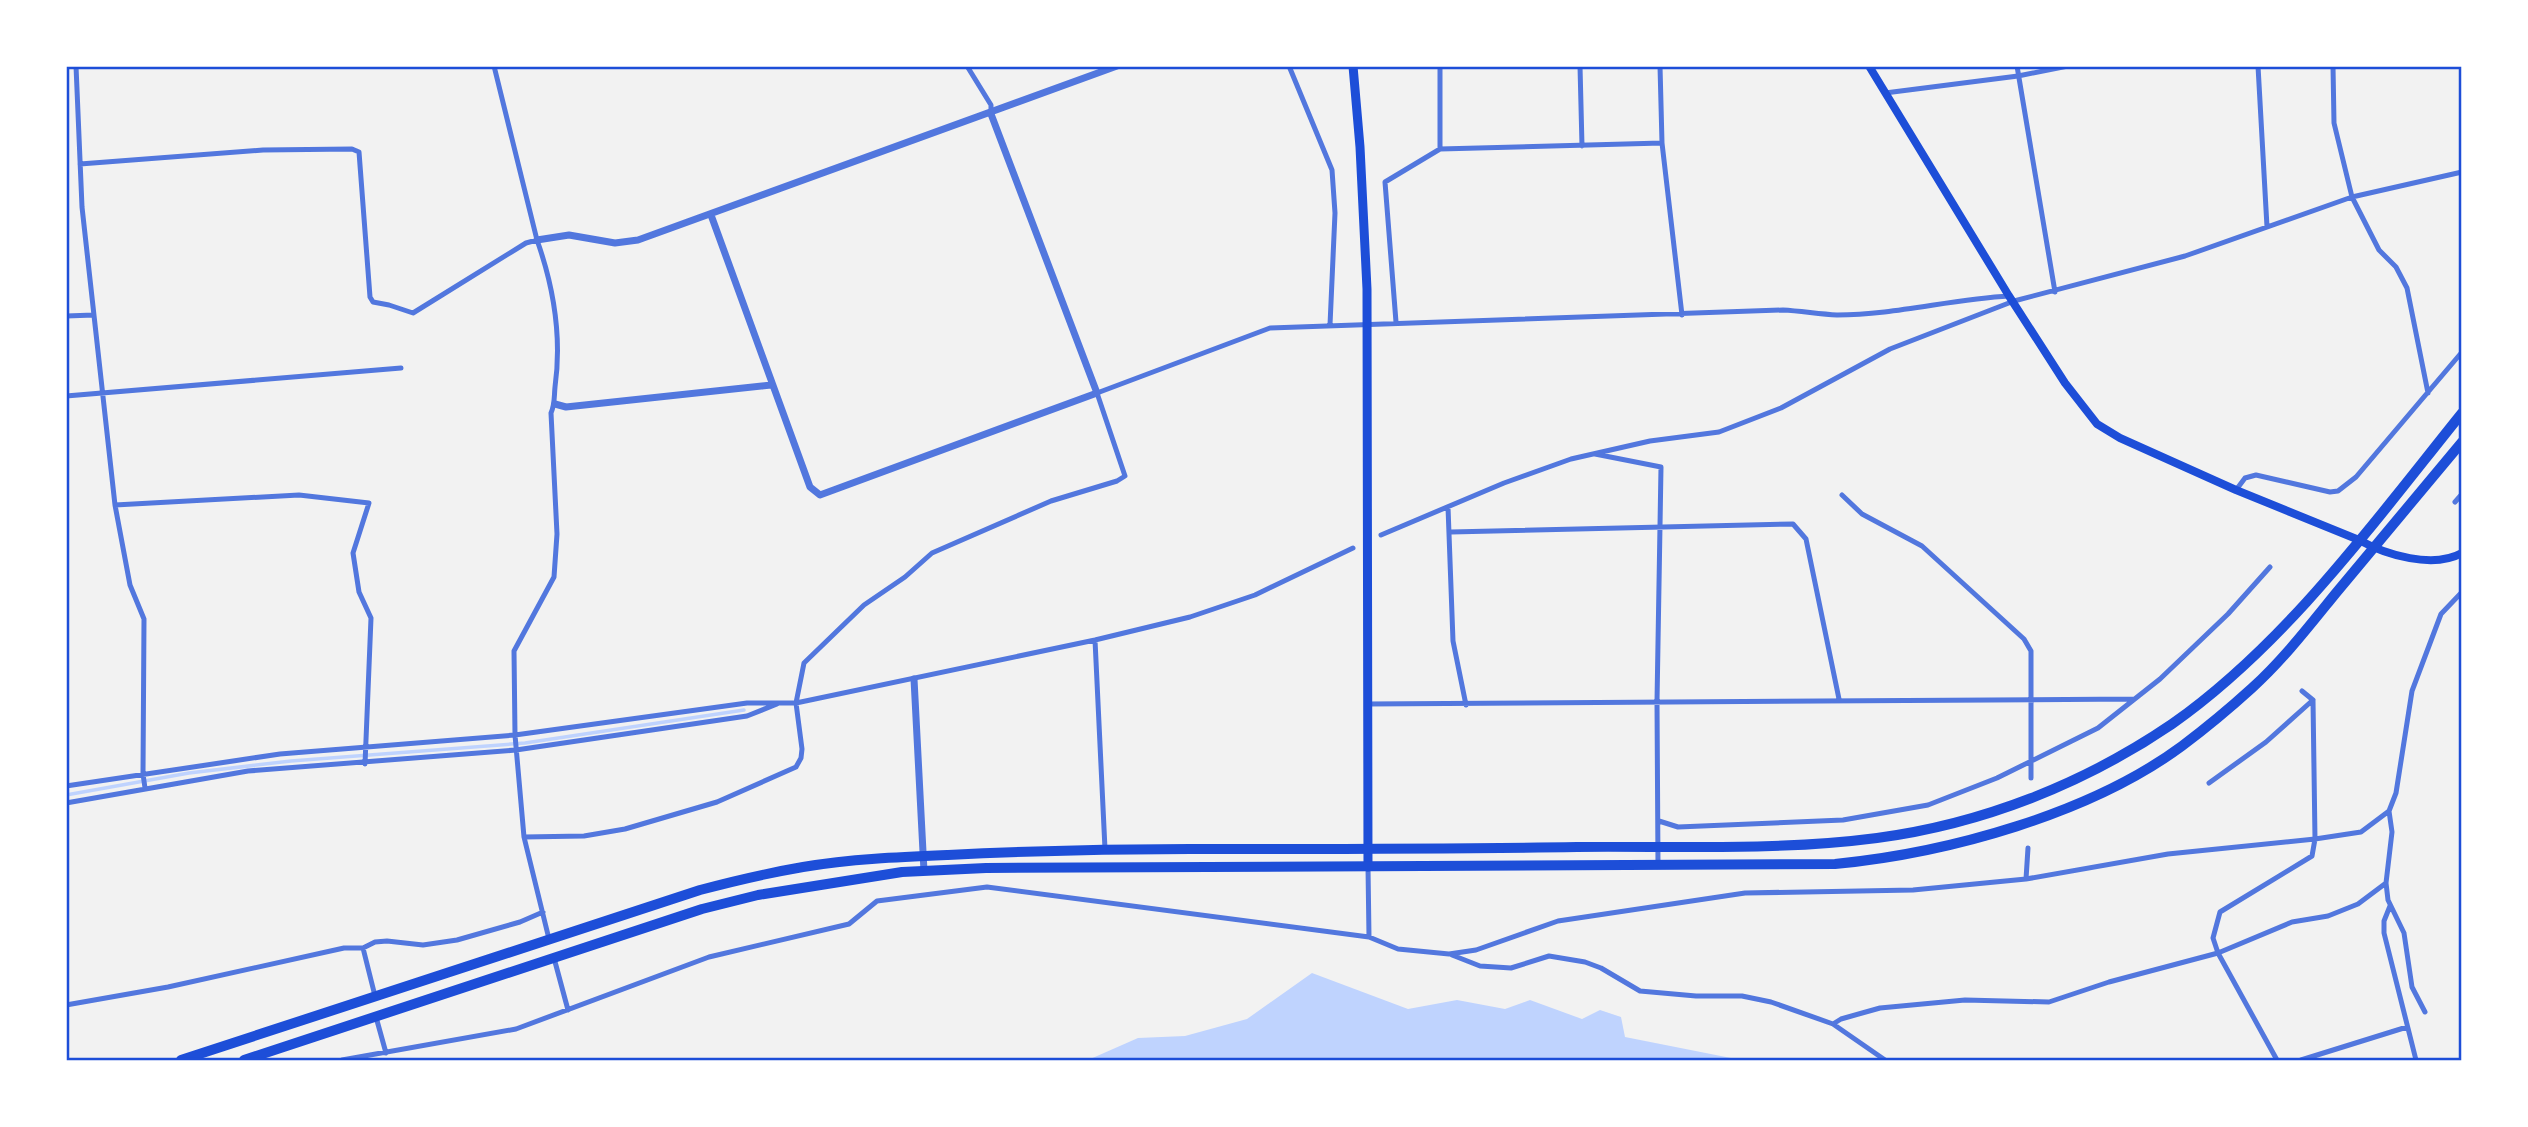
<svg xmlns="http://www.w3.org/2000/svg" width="2528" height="1127" font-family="Inter,sans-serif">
  <rect width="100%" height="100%" fill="#f2f2f2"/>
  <path fill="#bfd3fe" d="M1312,973L1408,1009L1457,1000L1505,1009L1530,1000L1582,1019L1600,1010L1621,1017L1625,1037L1741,1060H1088L1138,1038L1185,1036L1247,1019Z"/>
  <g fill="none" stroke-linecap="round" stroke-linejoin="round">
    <path stroke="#bfd3fe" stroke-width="3.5" d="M66,795L189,773L291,761L525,743L744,710"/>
    <path stroke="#5277de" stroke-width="5" d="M76,66L82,207L115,505L130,585L144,619L143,774L145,788
      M494,66L537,240C554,288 562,337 555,387C554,397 555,404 551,413L557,534L554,577L514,651L515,735L524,837L549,939
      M967,66L991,105V114
      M1289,66L1332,170L1335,213L1330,325
      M1580,66L1582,146
      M1660,66L1662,143L1682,315
      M2017,66L2055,292
      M2258,66L2267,227
      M2333,66L2334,123L2352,197L2379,250L2396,267L2407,288L2428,393
      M1885,93L2018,76L2068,66
      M1440,149V66
      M80,164L263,150L352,149L359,152L370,297L373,302L389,305L413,313L526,243L537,240
      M66,316L94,315
      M1396,322L1385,182L1440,149L1662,143
      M66,396L401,368
      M1595,454L1661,467L1657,702L1658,865
      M2236,490L2245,478L2256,475L2330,492L2338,491L2356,477L2462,352
      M1842,495L1862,514L1922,546L2024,639L2031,651V778
      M2455,502L2462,494
      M115,505L299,495L369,503L353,553L359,592L371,618L365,764
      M1448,507L1453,641L1466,705
      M1451,532L1793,524L1806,539L1839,699
      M1381,535L1504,483L1571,459L1650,441L1719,432L1781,408L1890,349L2014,301L2185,256L2352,197L2462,172
      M1095,640L1105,849
      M1367,704L2134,699
      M2209,783L2266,742L2313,700
      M66,786L280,754L515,735L747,703H796L1095,640L1190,617L1255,595L1353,548
      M66,803L248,771L516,750L747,716L777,704
      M2389,811L2392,832L2386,883L2388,900L2404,933L2412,987L2425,1012
      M1659,821L1678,827L1843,820L1928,805L1997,778L2098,728L2160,679L2228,614L2270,567
      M524,837L584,836L625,829L717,802L796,767L801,758L802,749L796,703L804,663L864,605L905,577L932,553L1051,501L1117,481L1125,476L1097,393L1270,328L1783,310C1801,311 1819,314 1837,315C1894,315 1952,299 2009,296
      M1368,867L1369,937
      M2026,879L2028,848
      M2390,906L2384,921V933L2416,1060
      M363,948L375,996
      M1452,955L1480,966L1511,968L1549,956L1585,962L1601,968L1640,991L1696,996H1742L1771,1002L1833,1024L1885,1060
      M554,958L568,1010
      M66,1005L168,987L344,948H363L375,942L387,941L423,945L457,940L520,922L543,912
      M376,1017L386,1053
      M1833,1024L1841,1019L1880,1008L1965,1000L2049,1002L2109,982L2218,953L2292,922L2328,916L2358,904L2386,883
      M342,1060L516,1029L709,957L849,924L877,901L987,887L1369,937L1398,949L1449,954L1476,950L1558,921L1745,893L1913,890L2026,879L2168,854L2315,839L2361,832L2389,811L2396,793L2412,691L2441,614L2462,592
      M2277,1060L2218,953L2213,938L2220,912L2312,856L2315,839L2313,700L2302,691
      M2301,1060L2407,1027"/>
    <path stroke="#5277de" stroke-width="7" d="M711,215L810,487L820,495L1097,393L991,114
      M537,240L569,235L615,243L638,240L1117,66
      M555,404L566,407L771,385
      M914,679L924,871"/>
    <path stroke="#1d4ed8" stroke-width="8" d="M1869,66L2009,296L2065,383L2097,424L2120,438L2236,490L2359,540C2386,555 2433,569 2462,553"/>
    <path stroke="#1d4ed8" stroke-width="9" d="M1353,66L1360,147L1367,289L1368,867"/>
    <path stroke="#1d4ed8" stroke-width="10" d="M181,1060L700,890C734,881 768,873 803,867C851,859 900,857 948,855C1029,851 1109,849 1190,849C1319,849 1448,849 1577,847C1676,846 1778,851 1877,838C1982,824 2084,784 2172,724C2286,644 2375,521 2462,413
      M244,1060L702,909L758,895L902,872L986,868L1835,864C1948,853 2090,814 2182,746C2206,728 2230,708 2252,688C2283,660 2310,625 2336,593C2378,543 2420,492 2462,442"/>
  </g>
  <rect width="2528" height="1127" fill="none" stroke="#ffffff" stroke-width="136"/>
  <rect x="68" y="68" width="2392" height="991" fill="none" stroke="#1d4ed8" stroke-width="2.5"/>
</svg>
